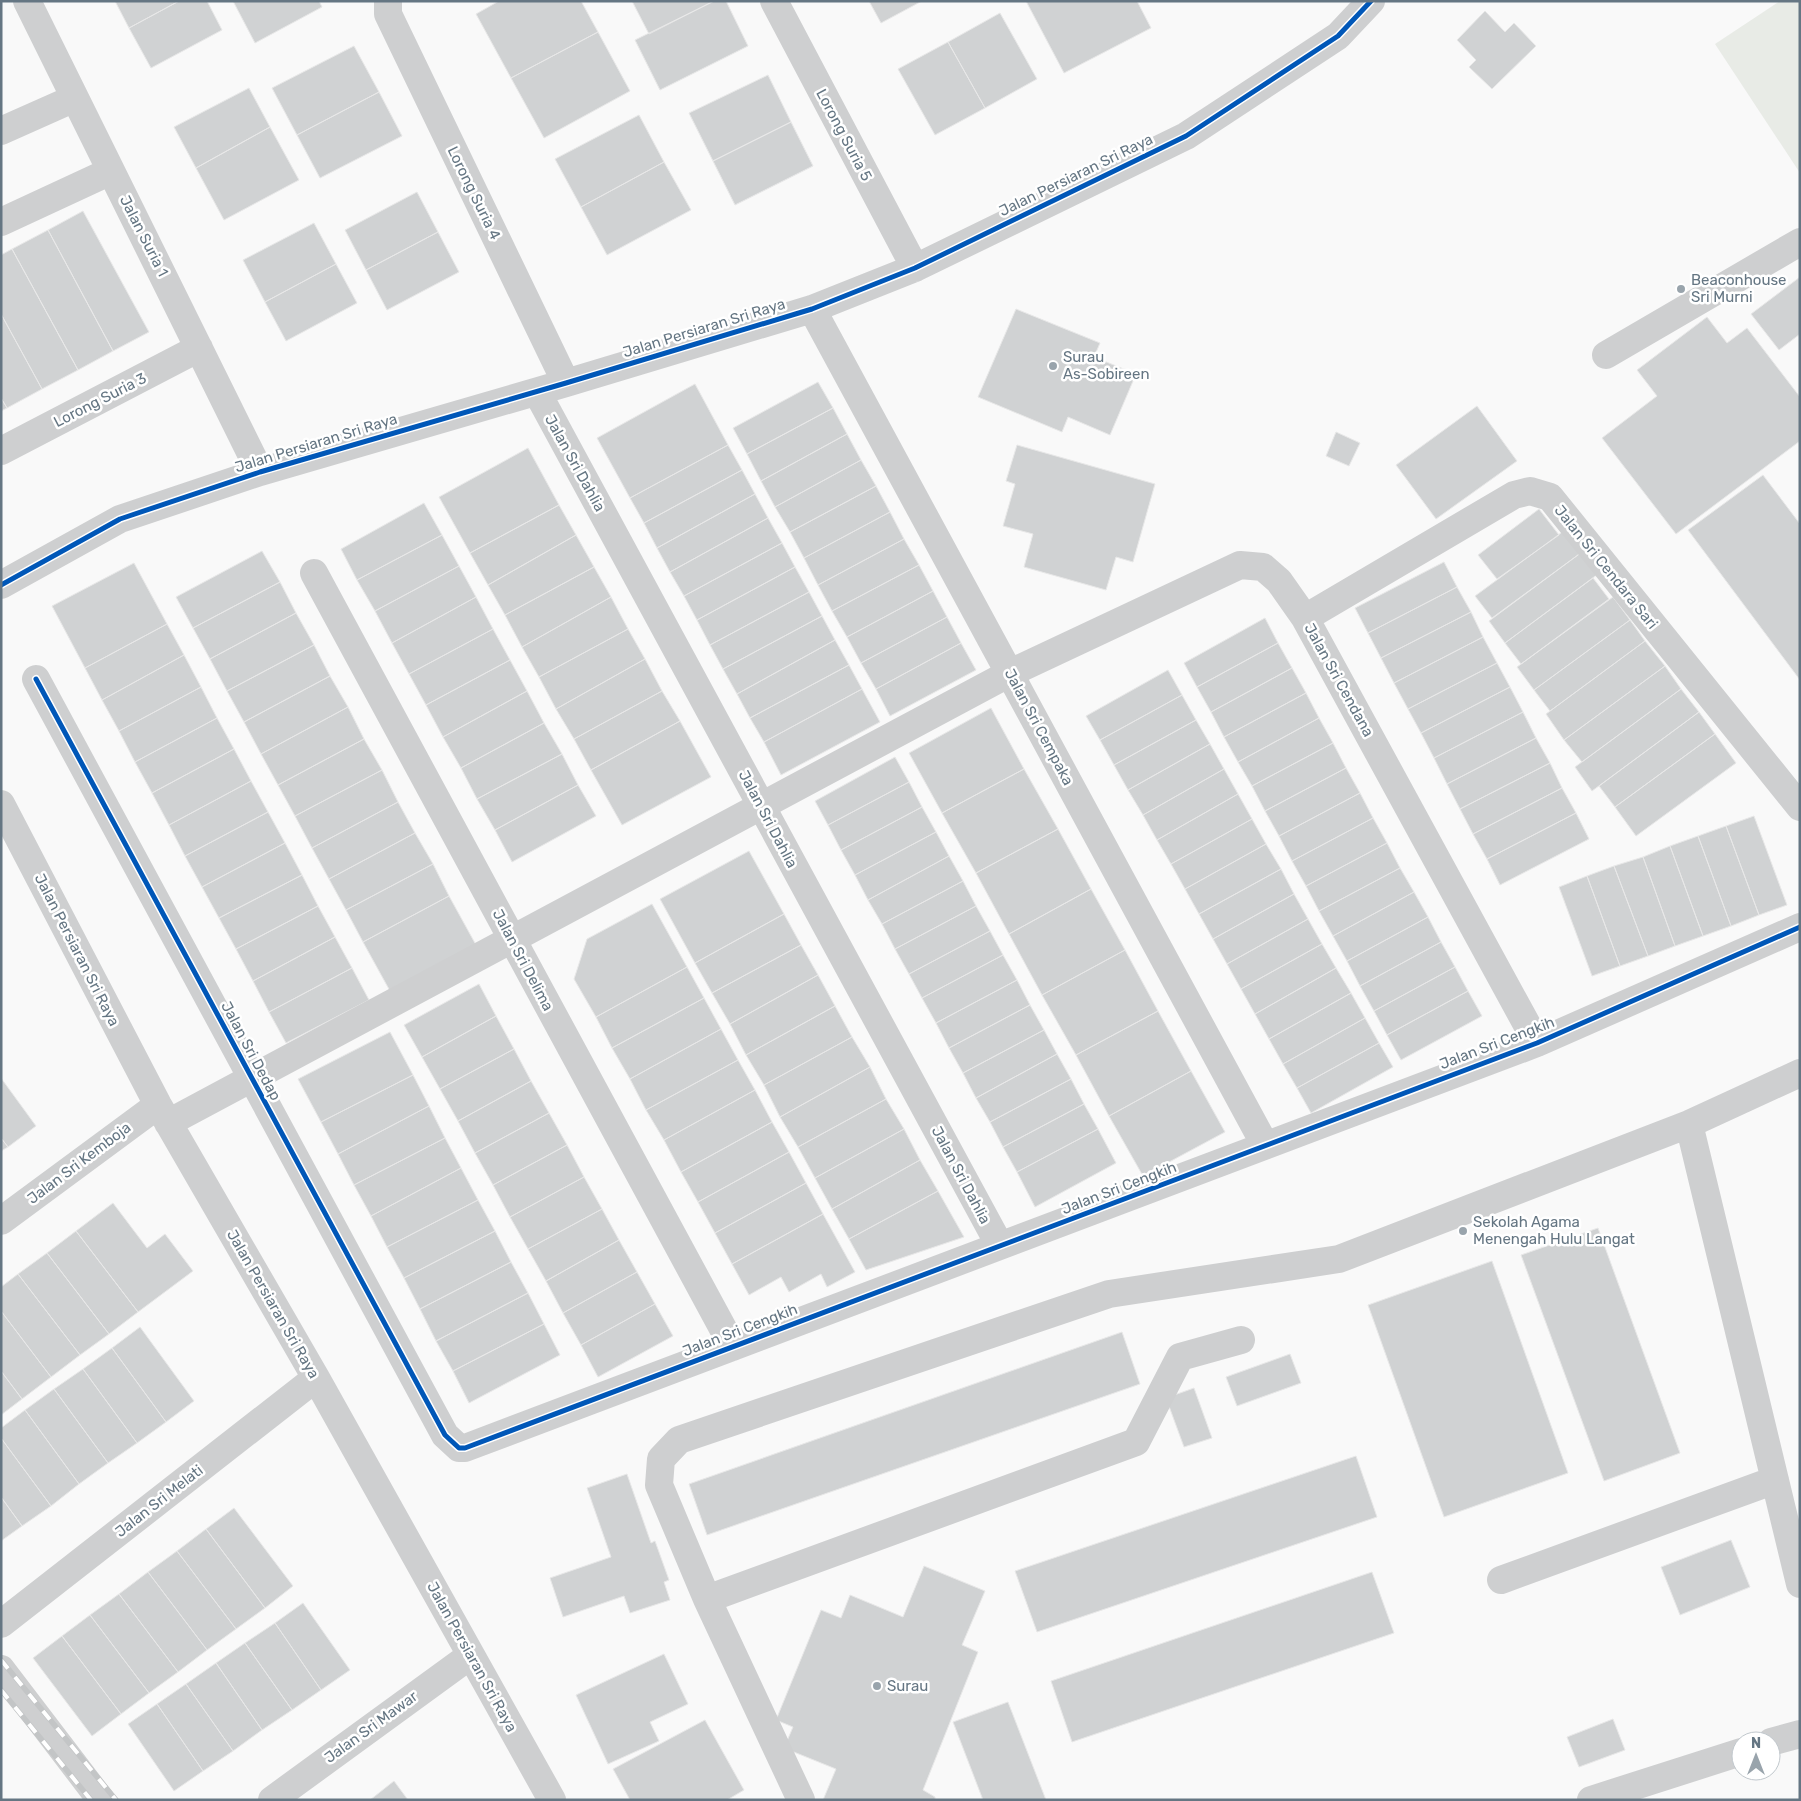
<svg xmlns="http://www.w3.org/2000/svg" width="1801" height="1801" font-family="Rubik,sans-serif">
  <rect width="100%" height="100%" fill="#f9f9f9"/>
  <path fill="#e8ebe6" d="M1780,1H1800V173L1715,44Z"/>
  <path fill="#d0d2d3" stroke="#e8e8e8" d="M115,1H179L129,28Z
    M179,1H207L222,30L151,68L129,28Z
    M233,1H319L322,7L255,43Z
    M499,1H581L598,32L511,78L476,14Z
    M632,1H714L649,34Z
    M714,1H726L748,46L660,90L635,40Z
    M869,1H922L881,23Z
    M1026,1H1137L1151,28L1064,73Z
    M1485,11L1505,32L1514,23L1536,46L1492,89L1469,67L1476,60L1457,40Z
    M1000,13L1037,79L985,108L948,42Z
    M598,32L630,91L544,138L511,78Z
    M948,42L985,108L935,135L898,69Z
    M354,46L379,92L297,135L272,88Z
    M768,75L791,122L713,161L689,113Z
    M249,88L270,127L196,168L174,127Z
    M379,92L402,136L320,178L297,135Z
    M639,115L664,162L581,207L555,159Z
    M791,122L813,166L735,205L713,161Z
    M270,127L299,180L224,220L196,168Z
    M664,162L691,210L607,255L581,207Z
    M417,192L438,232L366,270L345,230Z
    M83,211L149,332L113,351L48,230Z
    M314,223L336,264L265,302L243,260Z
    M48,230L113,351L78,370L12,249Z
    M438,232L459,272L387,310L366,270Z
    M12,249L78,370L42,389L1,314V255Z
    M336,264L357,303L286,341L265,302Z
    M1800,277V334L1779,350L1751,314Z
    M1016,309L1100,343L1094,357L1136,374L1110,435L1068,417L1062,432L978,397Z
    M1,314L42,389L7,408L1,398Z
    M1707,317L1727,343L1747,328L1800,397V441L1676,534L1602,438L1657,396L1637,370Z
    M818,382L833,408L747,454L733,428Z
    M695,384L728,445L630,498L597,438Z
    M1,398L7,408L1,411Z
    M1477,406L1517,461L1436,519L1396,465Z
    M833,408L847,434L761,481L747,454Z
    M1336,432L1360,443L1349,466L1326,456Z
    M847,434L861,460L775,507L761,481Z
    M728,445L742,470L644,523L630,498Z
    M1017,445L1155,484L1133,562L1116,557L1106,590L1024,567L1033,534L1003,526L1015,484L1006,481Z
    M528,448L559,505L470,553L439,497Z
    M861,460L876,486L790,532L775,507Z
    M742,470L755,494L657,548L644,523Z
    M1763,475L1800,524V680L1688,530Z
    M876,486L890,512L804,558L790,532Z
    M755,494L768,518L670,572L657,548Z
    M424,503L442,535L357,580L341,549Z
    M559,505L576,535L488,585L470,553Z
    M1539,509L1559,535L1497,579L1478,555Z
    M890,512L904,539L818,585L804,558Z
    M768,518L782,543L684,596L670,572Z
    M1565,530L1582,552L1492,618L1475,596Z
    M442,535L459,566L375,611L357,580Z
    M576,535L594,567L505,615L488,585Z
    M904,539L919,565L832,611L818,585Z
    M782,543L795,567L697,620L684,596Z
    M262,551L280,582L193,628L176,597Z
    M1582,552L1598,574L1505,643L1489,621Z
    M1444,562L1457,587L1368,633L1355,608Z
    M134,563L167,624L85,668L52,606Z
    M919,565L933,591L847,637L832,611Z
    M459,566L476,597L392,643L375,611Z
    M594,567L611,597L522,647L505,615Z
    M795,567L809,592L710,645L697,620Z
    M1593,578L1609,599L1521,664L1505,643Z
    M280,582L296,613L210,659L193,628Z
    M1457,587L1471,612L1381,658L1368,633Z
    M933,591L947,617L861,663L847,637Z
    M809,592L822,616L723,669L710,645Z
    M476,597L493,629L409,674L392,643Z
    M611,597L628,629L539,677L522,647Z
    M1613,597L1630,620L1534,690L1517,667Z
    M1471,612L1483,637L1394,683L1381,658Z
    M296,613L314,645L227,691L210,659Z
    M822,616L835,640L737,694L723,669Z
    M947,617L961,643L876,689L861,663Z
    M1265,618L1278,643L1197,687L1184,663Z
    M1630,620L1645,641L1550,711L1534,690Z
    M167,624L184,655L102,700L85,668Z
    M493,629L510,660L426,705L409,674Z
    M628,629L645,659L556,709L539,677Z
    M1483,637L1497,663L1408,709L1394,683Z
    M835,640L849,665L750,718L737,694Z
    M1645,641L1665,666L1564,740L1546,714Z
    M961,643L976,670L890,716L876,689Z
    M1278,643L1292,668L1211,712L1197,687Z
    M314,645L330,676L244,722L227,691Z
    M184,655L201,687L119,731L102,700Z
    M645,659L662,691L574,739L556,709Z
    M510,660L527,691L443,737L426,705Z
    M1497,663L1510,687L1421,733L1408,709Z
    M849,665L862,689L764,742L750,718Z
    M1665,666L1681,689L1582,762L1564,740Z
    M1292,668L1306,693L1224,737L1211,712Z
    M1168,670L1182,695L1100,740L1086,716Z
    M330,676L348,707L261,754L244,722Z
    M201,687L217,718L135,762L119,731Z
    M1510,687L1523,712L1434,758L1421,733Z
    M862,689L880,722L781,775L764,742Z
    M1681,689L1699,712L1592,791L1575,767Z
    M527,691L544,723L461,768L443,737Z
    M662,691L680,721L591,770L574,739Z
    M1306,693L1319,718L1238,762L1224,737Z
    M1182,695L1196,720L1114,765L1100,740Z
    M348,707L364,739L278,785L261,754Z
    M991,708L1024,769L942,813L909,753Z
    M1523,712L1536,738L1447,784L1434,758Z
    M1699,712L1715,734L1615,807L1599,786Z
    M217,718L234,749L152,793L135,762Z
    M1319,718L1333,743L1252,786L1238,762Z
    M1196,720L1210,744L1128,790L1114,765Z
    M680,721L711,777L622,825L591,770Z
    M544,723L562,754L477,799L461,768Z
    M1715,734L1736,763L1636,836L1615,807Z
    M1536,738L1550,763L1460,809L1447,784Z
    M364,739L382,770L295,816L278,785Z
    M1333,743L1346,768L1265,811L1252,786Z
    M1210,744L1224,769L1143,815L1128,790Z
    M234,749L251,781L169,825L152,793Z
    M562,754L578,785L495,830L477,799Z
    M895,757L909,782L828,825L815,801Z
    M1550,763L1562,788L1473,834L1460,809Z
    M1346,768L1360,793L1279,836L1265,811Z
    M1024,769L1058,829L976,873L942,813Z
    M1224,769L1238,794L1157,840L1143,815Z
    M382,770L398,802L312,848L295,816Z
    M251,781L268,812L185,856L169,825Z
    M909,782L922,807L841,850L828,825Z
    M578,785L596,816L512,862L495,830Z
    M1562,788L1576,813L1487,859L1473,834Z
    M1360,793L1373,818L1292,861L1279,836Z
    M1238,794L1252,819L1171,864L1157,840Z
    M398,802L415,833L329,879L312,848Z
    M922,807L936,832L855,875L841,850Z
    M268,812L285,843L202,887L185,856Z
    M1576,813L1589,839L1500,885L1487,859Z
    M1754,816L1787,905L1759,915L1726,826Z
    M1373,818L1387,843L1306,886L1292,861Z
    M1252,819L1266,844L1185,889L1171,864Z
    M1726,826L1759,915L1731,926L1698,836Z
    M1058,829L1091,889L1009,934L976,873Z
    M936,832L949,856L868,900L855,875Z
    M415,833L433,864L346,910L329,879Z
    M1698,836L1731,926L1703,936L1670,846Z
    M285,843L302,875L219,918L202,887Z
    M1387,843L1400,868L1319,911L1306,886Z
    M1266,844L1281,869L1199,914L1185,889Z
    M1670,846L1703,936L1675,946L1643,857Z
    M749,851L784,914L695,963L660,899Z
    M949,856L963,881L882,924L868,900Z
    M1643,857L1675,946L1648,956L1614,866Z
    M433,864L449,896L363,942L346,910Z
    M1614,866L1648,956L1620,966L1587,876Z
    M1400,868L1414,892L1333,936L1319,911Z
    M1281,869L1294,894L1213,939L1199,914Z
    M302,875L318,906L236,949L219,918Z
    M1587,876L1620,966L1592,976L1559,887Z
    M963,881L976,906L895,949L882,924Z
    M1091,889L1125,950L1042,995L1009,934Z
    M1414,892L1428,917L1347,961L1333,936Z
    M1294,894L1308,919L1227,964L1213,939Z
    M449,896L476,945L390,991L363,942Z
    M652,904L687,967L596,1017L574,979L587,939Z
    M318,906L335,937L253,981L236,949Z
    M976,906L990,931L909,974L895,949Z
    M784,914L801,945L712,993L695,963Z
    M1428,917L1441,942L1360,986L1347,961Z
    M1308,919L1322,944L1241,989L1227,964Z
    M990,931L1003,955L922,998L909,974Z
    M335,937L352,968L269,1012L253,981Z
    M1441,942L1455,967L1374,1011L1360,986Z
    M1322,944L1336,968L1255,1014L1241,989Z
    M801,945L818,975L730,1024L712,993Z
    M1125,950L1158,1011L1076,1055L1042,995Z
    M1003,955L1017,980L936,1023L922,998Z
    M687,967L704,998L612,1048L596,1017Z
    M1455,967L1468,991L1387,1035L1374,1011Z
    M352,968L369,1000L286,1043L269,1012Z
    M1336,968L1351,993L1269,1039L1255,1014Z
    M818,975L835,1006L746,1055L730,1024Z
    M1017,980L1030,1005L949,1048L936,1023Z
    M479,984L496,1016L422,1057L404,1025Z
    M1468,991L1482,1016L1401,1060L1387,1035Z
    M1351,993L1365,1018L1283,1064L1269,1039Z
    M704,998L721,1029L630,1079L612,1048Z
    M1030,1005L1044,1030L963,1073L949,1048Z
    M835,1006L852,1037L764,1085L746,1055Z
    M1158,1011L1191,1071L1109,1116L1076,1055Z
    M496,1016L514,1049L440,1089L422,1057Z
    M1365,1018L1379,1043L1297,1088L1283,1064Z
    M721,1029L738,1060L646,1110L630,1079Z
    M1044,1030L1057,1054L976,1098L963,1073Z
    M390,1032L413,1075L321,1122L298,1079Z
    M852,1037L870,1067L780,1117L764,1085Z
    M1379,1043L1393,1067L1311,1113L1297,1088Z
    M514,1049L531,1081L458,1121L440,1089Z
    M1057,1054L1071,1079L990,1122L976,1098Z
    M738,1060L755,1090L664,1140L646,1110Z
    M870,1067L886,1099L798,1147L780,1117Z
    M1191,1071L1225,1132L1143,1176L1109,1116Z
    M413,1075L429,1106L338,1154L321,1122Z
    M1,1078L36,1126L8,1147L1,1138Z
    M1071,1079L1084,1104L1003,1147L990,1122Z
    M531,1081L549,1113L475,1153L458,1121Z
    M755,1090L772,1122L681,1172L664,1140Z
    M886,1099L904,1129L815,1178L798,1147Z
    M1084,1104L1098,1129L1017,1172L1003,1147Z
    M429,1106L445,1138L354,1185L338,1154Z
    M549,1113L567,1145L493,1185L475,1153Z
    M772,1122L789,1152L698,1202L681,1172Z
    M904,1129L920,1160L832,1209L815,1178Z
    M1098,1129L1116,1163L1035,1207L1017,1172Z
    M1,1138L8,1147L1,1151Z
    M445,1138L461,1168L371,1216L354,1185Z
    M567,1145L584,1177L510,1217L493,1185Z
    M789,1152L806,1183L715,1233L698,1202Z
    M920,1160L938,1191L849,1239L832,1209Z
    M461,1168L478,1200L387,1247L371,1216Z
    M584,1177L602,1209L528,1249L510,1217Z
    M806,1183L823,1214L732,1264L715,1233Z
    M938,1191L964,1237L866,1270L849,1239Z
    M478,1200L495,1231L404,1278L387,1247Z
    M113,1203L147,1248L165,1234L193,1271L138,1312L76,1231Z
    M602,1209L619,1240L546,1281L528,1249Z
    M823,1214L855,1272L827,1287L821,1274L789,1292L781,1277L749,1295L732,1264Z
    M1598,1228L1680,1453L1604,1481L1521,1255Z
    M76,1231L138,1312L109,1334L47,1253Z
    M495,1231L511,1262L420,1309L404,1278Z
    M619,1240L637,1272L563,1313L546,1281Z
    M47,1253L109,1334L80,1355L18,1274Z
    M1492,1261L1568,1473L1444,1517L1368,1305Z
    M511,1262L528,1293L436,1341L420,1309Z
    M637,1272L655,1304L581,1345L563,1313Z
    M18,1274L80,1355L51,1377L1,1311V1287Z
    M528,1293L544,1324L453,1371L436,1341Z
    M655,1304L673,1336L598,1377L581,1345Z
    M1,1311L51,1377L22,1399L1,1371Z
    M544,1324L560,1355L469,1403L453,1371Z
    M140,1327L194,1401L166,1422L112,1348Z
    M1122,1332L1140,1384L707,1535L689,1484Z
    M112,1348L166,1422L137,1443L83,1369Z
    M1290,1354L1301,1383L1237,1406L1226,1377Z
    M83,1369L137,1443L108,1463L54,1389Z
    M1,1371L22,1399L1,1415Z
    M1194,1388L1212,1438L1184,1447L1166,1398Z
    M54,1389L108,1463L79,1484L25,1410Z
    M25,1410L79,1484L51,1506L1,1438V1428Z
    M1,1438L51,1506L22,1526L1,1497Z
    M1356,1456L1377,1517L1037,1632L1015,1571Z
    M627,1474L651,1543L655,1541L669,1580L664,1582L670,1600L630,1613L624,1596L563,1617L550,1578L611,1557L587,1488Z
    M1,1497L22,1526L1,1541Z
    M234,1508L293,1586L265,1608L206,1529Z
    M206,1529L265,1608L236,1629L177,1551Z
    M1731,1540L1750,1587L1680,1615L1661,1567Z
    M177,1551L236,1629L207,1650L148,1572Z
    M924,1566L985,1591L962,1645L978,1652L923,1790L935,1797V1800H823L836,1769L784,1748L793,1727L776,1720L821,1610L841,1618L850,1595L903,1617Z
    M148,1572L207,1650L178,1672L119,1594Z
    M1372,1572L1394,1633L1072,1742L1051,1681Z
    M119,1594L178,1672L149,1693L90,1615Z
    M303,1603L350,1670L321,1690L275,1623Z
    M90,1615L149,1693L121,1714L62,1636Z
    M275,1623L321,1690L292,1710L245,1643Z
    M62,1636L121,1714L92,1736L33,1658Z
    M245,1643L292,1710L262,1730L216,1663Z
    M664,1654L688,1704L650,1722L659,1741L608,1764L576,1695Z
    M216,1663L262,1730L233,1751L186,1684Z
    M186,1684L233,1751L203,1771L157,1704Z
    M1008,1702L1046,1800H983L953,1722Z
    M157,1704L203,1771L174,1791L128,1724Z
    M1613,1719L1625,1750L1579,1767L1567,1737Z
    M705,1720L744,1790L727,1800H630L613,1769Z
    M394,1781L408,1800H370Z"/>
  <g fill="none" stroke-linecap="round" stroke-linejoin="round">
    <path stroke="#cecfd0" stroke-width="28" d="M27,1L260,472
      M388,1V14L566,383
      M774,1L915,268
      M1,131L75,98
      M1,222L111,171
      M812,309L1265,1145
      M1606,355L1800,242
      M537,392L1000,1246
      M1,451L199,348
      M314,573L733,1347
      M1,585L120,519L260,472L566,383L812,309L915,268L1186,136L1338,36L1371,1
      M1305,618L1514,495L1530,491L1550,497L1800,807
      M36,679L445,1435L459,1448H465L1537,1043L1800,927
      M1,804L158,1105L316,1378L552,1800
      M168,1123L1010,673L1240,565L1263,567L1279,581L1305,618L1537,1043
      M1689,1124L1800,1584
      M1,1221L158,1105
      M1501,1580L1775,1480
      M707,1599L1136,1442L1180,1357L1241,1340
      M1,1624L316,1378
      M1,1669L101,1800
      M1771,1742L1800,1734
      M272,1800L471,1655
      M801,1800L707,1599L659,1485L661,1459L679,1440L1109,1294L1339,1259L1689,1124L1800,1073
      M1591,1800L1741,1752"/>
    <defs>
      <path id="rail" d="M1,1660L116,1800
        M1,1690L91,1800"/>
    </defs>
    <use href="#rail" stroke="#c3c5c6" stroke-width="5.5"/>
    <use href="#rail" stroke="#fff" stroke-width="4" stroke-dasharray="11" stroke-linecap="butt"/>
    <defs>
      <path id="cycleway" d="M1,585L120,519L260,472L566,383L812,309L915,268L1186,136L1338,36L1371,1
        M36,679L445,1435L459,1448H465L1537,1043L1800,927"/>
    </defs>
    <use href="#cycleway" stroke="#fff" stroke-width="8"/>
    <use href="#cycleway" stroke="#0057b8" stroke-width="5"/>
  </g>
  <g fill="#99a4ac" stroke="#fff" stroke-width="2">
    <circle cx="1681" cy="289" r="5"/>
    <circle cx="1053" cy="366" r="5"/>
    <circle cx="1463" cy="1231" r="5"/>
    <circle cx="877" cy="1686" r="5"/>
  </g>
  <g text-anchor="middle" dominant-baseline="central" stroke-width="5" stroke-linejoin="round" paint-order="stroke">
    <g font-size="15" fill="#657683" stroke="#fff">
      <text transform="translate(844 135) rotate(62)">Lorong Suria 5</text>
      <text transform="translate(1076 175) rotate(-26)">Jalan Persiaran Sri Raya</text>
      <text transform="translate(474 193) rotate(64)">Lorong Suria 4</text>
      <text transform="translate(144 236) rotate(63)">Jalan Suria 1</text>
      <text transform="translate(704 328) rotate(-17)">Jalan Persiaran Sri Raya</text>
      <text transform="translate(100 400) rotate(-27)">Lorong Suria 3</text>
      <text transform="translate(316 443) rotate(-17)">Jalan Persiaran Sri Raya</text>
      <text transform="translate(575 463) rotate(61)">Jalan Sri Dahlia</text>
      <text transform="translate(1606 567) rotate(51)">Jalan Sri Cendara Sari</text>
      <text transform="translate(1339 680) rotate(61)">Jalan Sri Cendana</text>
      <text transform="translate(1039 727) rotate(62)">Jalan Sri Cempaka</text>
      <text transform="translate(768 819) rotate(62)">Jalan Sri Dahlia</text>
      <text transform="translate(77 950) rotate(63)">Jalan Persiaran Sri Raya</text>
      <text transform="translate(523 960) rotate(62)">Jalan Sri Delima</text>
      <text transform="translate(1497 1043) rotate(-21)">Jalan Sri Cengkih</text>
      <text transform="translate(251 1051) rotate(62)">Jalan Sri Dedap</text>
      <text transform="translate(79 1163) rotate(-37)">Jalan Sri Kemboja</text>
      <text transform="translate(961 1175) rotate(62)">Jalan Sri Dahlia</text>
      <text transform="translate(1119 1188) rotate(-21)">Jalan Sri Cengkih</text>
      <text transform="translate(273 1304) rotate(60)">Jalan Persiaran Sri Raya</text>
      <text transform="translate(740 1330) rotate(-21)">Jalan Sri Cengkih</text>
      <text transform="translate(159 1501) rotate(-38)">Jalan Sri Melati</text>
      <text transform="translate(472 1657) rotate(61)">Jalan Persiaran Sri Raya</text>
      <text transform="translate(371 1727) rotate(-36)">Jalan Sri Mawar</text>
    </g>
    <g font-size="15" fill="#657683" stroke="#fff" text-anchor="start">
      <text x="1691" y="280">Beaconhouse<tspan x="1691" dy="17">Sri Murni</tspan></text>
      <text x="1063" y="357">Surau<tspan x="1063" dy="17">As-Sobireen</tspan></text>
      <text x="1473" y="1222">Sekolah Agama<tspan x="1473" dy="17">Menengah Hulu Langat</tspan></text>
      <text x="887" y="1686">Surau</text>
    </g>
  </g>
  <rect width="1801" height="1801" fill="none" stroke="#657683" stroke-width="5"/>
  <g transform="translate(1756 1756)"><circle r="24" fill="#ffffff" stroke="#c1c8cd"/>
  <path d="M0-4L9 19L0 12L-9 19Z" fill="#99a4ac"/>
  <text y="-8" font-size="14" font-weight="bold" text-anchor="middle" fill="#657683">N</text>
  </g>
</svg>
